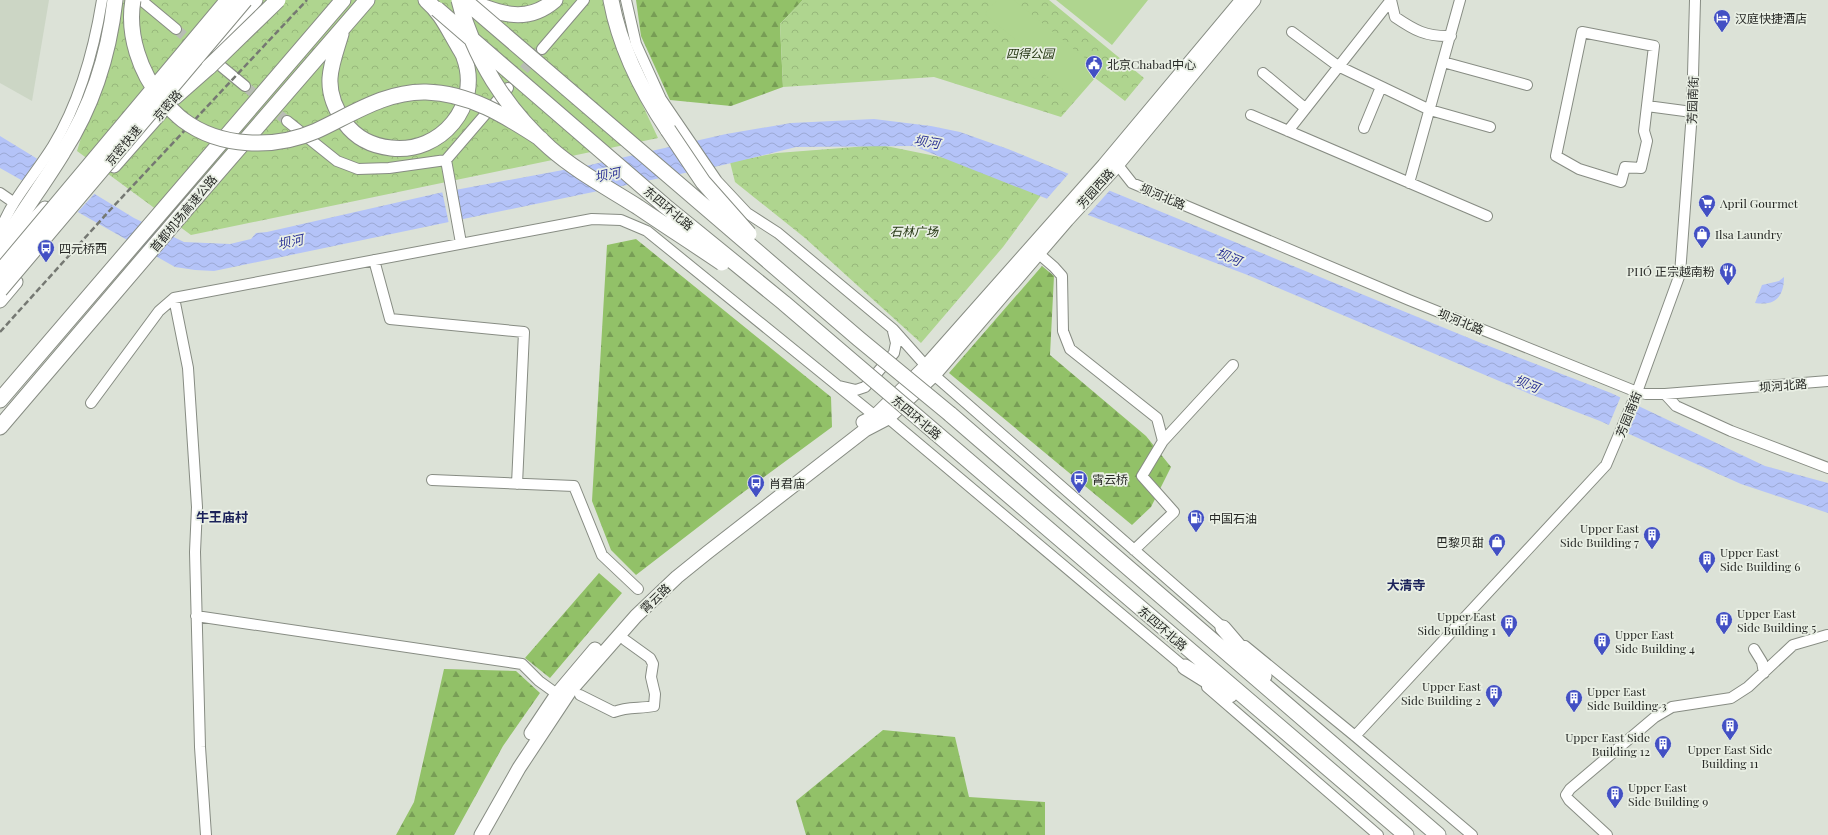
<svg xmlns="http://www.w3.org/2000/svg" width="1828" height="835" font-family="'Playfair Display','Noto Sans SC',serif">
  <defs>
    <pattern id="forest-firs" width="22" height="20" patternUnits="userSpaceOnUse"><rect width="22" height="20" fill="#92c168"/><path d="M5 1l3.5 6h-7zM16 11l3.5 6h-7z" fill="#779d55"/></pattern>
    <pattern id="park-crowns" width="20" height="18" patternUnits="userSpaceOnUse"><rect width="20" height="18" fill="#afd58f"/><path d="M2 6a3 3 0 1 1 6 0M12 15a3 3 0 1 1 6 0" fill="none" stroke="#97b77b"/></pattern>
    <pattern id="water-waves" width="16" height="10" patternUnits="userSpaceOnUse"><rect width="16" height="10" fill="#b4c3f8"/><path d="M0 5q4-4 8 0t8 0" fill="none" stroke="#9ba8d4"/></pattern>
  </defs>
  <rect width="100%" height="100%" fill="#dce2d7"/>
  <path fill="#ccd6c5" d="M0,0H49L32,101L0,83Z"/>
  <path fill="url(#forest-firs)" d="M636,0H803L780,24L783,87L731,106L670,100L641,36Z
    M636,239L831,397L832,427L741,494L636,575L611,550L592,501L607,245Z
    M1042,266L1054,276L1050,355L1146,436L1171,467L1151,507L1132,525L949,373Z
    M599,573L622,593L550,678L525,658Z
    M444,669L516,671L540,693L503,746L454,835H396L414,802Z
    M883,730L955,737L969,797L1045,802V835H806L796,801Z"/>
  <path fill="url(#park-crowns)" d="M124,0H604L620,57L658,138L191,235L77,151Z
    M803,0H1049L1144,78L1125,101L1095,78L1061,117L934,77L783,87L780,24Z
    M881,145L955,160L1045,190L1003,247L921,343L805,238L735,182L730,162L777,153Z"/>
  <path fill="#afd58f" d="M997,0H1014L1097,68L1073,98L1042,72L1035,79L1012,60L1023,46L985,14Z
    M1056,0H1148L1112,45Z"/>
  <path fill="url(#water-waves)" d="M874,119L931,126L960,132L1008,149L1481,343L1611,393L1765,466L1828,483V513L1741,484L1600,421L1530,394L1245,274L1088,215L913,146L796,147L723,165L214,271L195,270L175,267L0,168V136L134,218L184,242L230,244L251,239L256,233L267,232L439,193L590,165L726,134L791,123Z
    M1784,277C1784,297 1775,306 1755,303L1762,285L1779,281Z"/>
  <path fill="#dce2d7" d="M38,157L96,192L76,214L22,183Z
    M1070,172L1111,189L1086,217L1045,201Z
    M455,188L462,222L449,224L442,191Z
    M1621,396L1639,403L1626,435L1608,427Z"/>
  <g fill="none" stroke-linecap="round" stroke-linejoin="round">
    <path stroke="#b8bdb4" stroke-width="10" stroke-dasharray="10 5" stroke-linecap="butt" d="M176,29L196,46
      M514,81L542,49
      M245,86L287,121"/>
    <defs>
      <path id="minor" d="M141,0L176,29
        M626,0L636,44L661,99L717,181L747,213L778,233L893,329L934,375L1227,631
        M1391,0L1395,17C1414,30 1426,37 1451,36
        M1292,32L1338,66L1430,110L1490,127
        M1582,32L1654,46L1644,131L1647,141L1641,168L1625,167L1621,182L1579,169L1556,156Z
        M542,49L584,0
        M1443,62L1527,85
        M222,67L245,86
        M1263,73L1305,108
        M1647,106L1692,112
        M1251,115L1487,216
        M287,121L337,161L358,169L389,168L446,160L508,88
        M1364,128L1381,87
        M1288,131L1391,0
        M446,160L461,243
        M1117,164L1132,183L1409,300L1637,392L1646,394H1665L1828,381
        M1409,183L1460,0
        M0,193L13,202
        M0,231C12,199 35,175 53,146C79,103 94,50 102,0
        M1039,254L1054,267L1062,276L1063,331L1070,349L1157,418L1163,441L1142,476L1174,512L1134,550
        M374,260L390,319L524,332L517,484
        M839,386L856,390L865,387L894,353L896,343L893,331
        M1665,394L1676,406L1731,431L1828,468
        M91,403L159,311L174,298
        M1163,441L1233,365
        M432,480L574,486L602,555L638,589
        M196,616L522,664L539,681L557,694
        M1245,646L1355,736L1472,835
        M1754,649L1762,662L1764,673
        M1207,687L1378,835
        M580,695L614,712C628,706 640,709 654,706L655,694L651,677L653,664L650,658L625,640
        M1355,736L1606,465L1637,392L1680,274L1692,112L1695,0
        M206,835L200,747L195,552L197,507L188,368L174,298L592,219L621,220L647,231L875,416L888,418L1189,671
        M1607,835L1569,800L1566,795L1570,789L1655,717L1672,707L1731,698L1748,687L1793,645L1827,635"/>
      <path id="major" d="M194,74L256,0
        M114,166L174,98
        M1,255L45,208
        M0,301L16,282
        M863,422L875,416L925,367L1104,165L1242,0
        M531,733L557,694L595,649
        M481,835L519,768L570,691L636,616L677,577L708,552L865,430L888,418L934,375L1067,220L1113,170L1254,0"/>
      <path id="highway" d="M465,0C497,12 525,26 555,0
        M611,0C620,48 641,90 668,130
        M341,34C337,48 331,63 330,78C329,95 335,109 345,123C356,138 373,146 391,148C441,154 482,105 464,57C463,53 459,48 457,44C447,27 441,13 426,0
        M175,97L209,67
        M0,250C19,216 43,185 63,152C92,107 109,53 115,0
        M0,400L343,0
        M950,414L1438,835
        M0,427L187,208L367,0
        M936,433L1406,835
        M1223,628L1264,676
        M1185,667L1230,695"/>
    </defs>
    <use href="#minor" stroke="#878c83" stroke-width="12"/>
    <use href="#major" stroke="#878c83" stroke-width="15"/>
    <use href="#highway" stroke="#878c83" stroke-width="17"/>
    <use href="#minor" stroke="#fff" stroke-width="10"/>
    <use href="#major" stroke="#fff" stroke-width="13"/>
    <use href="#highway" stroke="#fff" stroke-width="15"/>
    <path stroke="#757872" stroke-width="2.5" stroke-dasharray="6 3" stroke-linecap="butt" d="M0,332L111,209L307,0"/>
    <defs>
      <path id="highway-bridge" d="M133,0C127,34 140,73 162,99C168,106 175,114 183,120C220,148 275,149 316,131C351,115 385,91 426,92C469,93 506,116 541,139
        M459,0C473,57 506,109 550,148C576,171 608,188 638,207C666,226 694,244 722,263
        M464,0L859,339L950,414
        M437,9L665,206L784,303L936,433
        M209,67L278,0
        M668,130L703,182L749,234
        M0,272L228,0
        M0,290L245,0"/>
    </defs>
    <use href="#highway-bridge" stroke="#878c83" stroke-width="17" stroke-linecap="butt"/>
    <use href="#highway-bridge" stroke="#fff" stroke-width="15"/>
  </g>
  <defs>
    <symbol id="hotel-pin" viewBox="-11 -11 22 30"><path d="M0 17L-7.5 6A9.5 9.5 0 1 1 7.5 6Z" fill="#4350c4" stroke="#e9efe4"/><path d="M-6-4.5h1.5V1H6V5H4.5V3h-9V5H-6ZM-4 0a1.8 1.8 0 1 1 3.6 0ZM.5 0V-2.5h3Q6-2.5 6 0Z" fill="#fff"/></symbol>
    <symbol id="civic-pin" viewBox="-11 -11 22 30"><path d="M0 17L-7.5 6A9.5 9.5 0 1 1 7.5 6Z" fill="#4350c4" stroke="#e9efe4"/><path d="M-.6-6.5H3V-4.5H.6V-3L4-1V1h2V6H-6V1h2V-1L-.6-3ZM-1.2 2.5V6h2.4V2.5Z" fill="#fff"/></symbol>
    <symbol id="supermarket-pin" viewBox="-11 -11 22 30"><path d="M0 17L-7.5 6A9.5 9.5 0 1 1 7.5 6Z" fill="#4350c4" stroke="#e9efe4"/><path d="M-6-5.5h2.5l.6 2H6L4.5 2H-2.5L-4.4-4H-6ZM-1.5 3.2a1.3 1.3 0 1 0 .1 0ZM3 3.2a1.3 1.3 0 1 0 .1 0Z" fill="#fff"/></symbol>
    <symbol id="shop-pin" viewBox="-11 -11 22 30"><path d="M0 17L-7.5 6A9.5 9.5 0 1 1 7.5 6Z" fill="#4350c4" stroke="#e9efe4"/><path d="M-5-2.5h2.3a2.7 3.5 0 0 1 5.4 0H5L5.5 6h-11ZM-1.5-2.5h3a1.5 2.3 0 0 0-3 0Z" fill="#fff"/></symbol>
    <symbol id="bus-pin" viewBox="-11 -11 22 30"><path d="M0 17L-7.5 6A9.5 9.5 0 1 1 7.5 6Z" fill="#4350c4" stroke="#e9efe4"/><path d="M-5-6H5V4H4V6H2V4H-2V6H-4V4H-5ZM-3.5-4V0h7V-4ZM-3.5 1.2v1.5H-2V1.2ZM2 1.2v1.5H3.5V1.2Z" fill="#fff"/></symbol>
    <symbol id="restaurant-pin" viewBox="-11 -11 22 30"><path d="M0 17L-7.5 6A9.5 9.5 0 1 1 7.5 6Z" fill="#4350c4" stroke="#e9efe4"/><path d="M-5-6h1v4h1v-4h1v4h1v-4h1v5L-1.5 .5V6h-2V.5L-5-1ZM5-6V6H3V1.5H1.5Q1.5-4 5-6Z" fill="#fff"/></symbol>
    <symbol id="fuel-pin" viewBox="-11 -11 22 30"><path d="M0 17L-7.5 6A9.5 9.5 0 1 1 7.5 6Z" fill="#4350c4" stroke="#e9efe4"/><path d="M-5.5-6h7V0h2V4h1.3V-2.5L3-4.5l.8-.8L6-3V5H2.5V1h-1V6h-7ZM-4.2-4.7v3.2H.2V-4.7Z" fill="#fff"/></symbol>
    <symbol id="building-pin" viewBox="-11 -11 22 30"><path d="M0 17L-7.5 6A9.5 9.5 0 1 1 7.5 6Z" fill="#4350c4" stroke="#e9efe4"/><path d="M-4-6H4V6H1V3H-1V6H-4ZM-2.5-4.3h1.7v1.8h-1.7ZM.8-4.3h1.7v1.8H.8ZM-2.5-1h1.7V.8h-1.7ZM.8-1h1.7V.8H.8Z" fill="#fff"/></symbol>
  </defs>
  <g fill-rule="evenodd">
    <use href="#hotel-pin" x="1712" y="8" width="20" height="27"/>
    <use href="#civic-pin" x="1084" y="54" width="20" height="27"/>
    <use href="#supermarket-pin" x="1697" y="193" width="20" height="27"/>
    <use href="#shop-pin" x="1692" y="224" width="20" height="27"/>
    <use href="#bus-pin" x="36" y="238" width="20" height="27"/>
    <use href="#restaurant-pin" x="1718" y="261" width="20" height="27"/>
    <use href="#bus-pin" x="1069" y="469" width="20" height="27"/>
    <use href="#bus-pin" x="746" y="473" width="20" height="27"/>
    <use href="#fuel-pin" x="1186" y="508" width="20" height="27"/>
    <use href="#building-pin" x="1642" y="525" width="20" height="27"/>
    <use href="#shop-pin" x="1487" y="532" width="20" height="27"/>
    <use href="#building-pin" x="1697" y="549" width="20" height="27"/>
    <use href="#building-pin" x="1714" y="610" width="20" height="27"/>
    <use href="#building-pin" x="1499" y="613" width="20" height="27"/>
    <use href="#building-pin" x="1592" y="631" width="20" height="27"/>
    <use href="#building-pin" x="1484" y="683" width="20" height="27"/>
    <use href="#building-pin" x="1564" y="688" width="20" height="27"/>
    <use href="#building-pin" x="1720" y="716" width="20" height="27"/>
    <use href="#building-pin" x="1653" y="734" width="20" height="27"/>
    <use href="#building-pin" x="1605" y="784" width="20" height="27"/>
  </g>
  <g text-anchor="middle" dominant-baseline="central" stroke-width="3.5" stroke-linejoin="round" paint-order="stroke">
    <g font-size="12" fill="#272926" stroke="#e9efe4" text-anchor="start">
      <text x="1735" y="18">汉庭快捷酒店</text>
      <text x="1107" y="64">北京Chabad中心</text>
      <text x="1720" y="203">April Gourmet</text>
      <text x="1715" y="234">Ilsa Laundry</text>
      <text x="59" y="248">四元桥西</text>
      <text x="1715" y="271" text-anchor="end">PHÓ 正宗越南粉</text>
      <text x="1092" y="479">霄云桥</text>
      <text x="769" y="483">肖君庙</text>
      <text x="1209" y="518">中国石油</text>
      <text x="1639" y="528" text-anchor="end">Upper East<tspan x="1639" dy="14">Side Building 7</tspan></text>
      <text x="1484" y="542" text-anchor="end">巴黎贝甜</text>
      <text x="1720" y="552">Upper East<tspan x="1720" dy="14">Side Building 6</tspan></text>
      <text x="1737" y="613">Upper East<tspan x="1737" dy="14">Side Building 5</tspan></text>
      <text x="1496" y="616" text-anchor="end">Upper East<tspan x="1496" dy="14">Side Building 1</tspan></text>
      <text x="1615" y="634">Upper East<tspan x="1615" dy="14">Side Building 4</tspan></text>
      <text x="1481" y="686" text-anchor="end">Upper East<tspan x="1481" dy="14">Side Building 2</tspan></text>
      <text x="1587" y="691">Upper East<tspan x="1587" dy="14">Side Building 3</tspan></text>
      <text x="1650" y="737" text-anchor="end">Upper East Side<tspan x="1650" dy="14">Building 12</tspan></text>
      <text x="1730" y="749" text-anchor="middle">Upper East Side<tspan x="1730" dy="14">Building 11</tspan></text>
      <text x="1628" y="787">Upper East<tspan x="1628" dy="14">Side Building 9</tspan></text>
    </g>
    <g font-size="12" font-style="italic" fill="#253713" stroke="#e9efe4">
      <text x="1030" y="53">四得公园</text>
      <text x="914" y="231">石林广场</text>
    </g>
    <g font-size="12" fill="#272926" stroke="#e9efe4">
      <text transform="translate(1692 100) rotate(-88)">芳园南街</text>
      <text transform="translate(167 105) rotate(-49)">京密路</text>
      <text transform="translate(123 145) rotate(-50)">京密快速</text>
      <text transform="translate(1095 188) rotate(-48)">芳园西路</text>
      <text transform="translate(1163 196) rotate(23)">坝河北路</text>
      <text transform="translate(669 208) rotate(40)">东四环北路</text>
      <text transform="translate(183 213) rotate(-50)">首都机场高速公路</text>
      <text transform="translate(1461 321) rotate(22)">坝河北路</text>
      <text transform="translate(1783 385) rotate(-5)">坝河北路</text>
      <text transform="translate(1628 414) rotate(-68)">芳园南街</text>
      <text transform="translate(917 417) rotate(40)">东四环北路</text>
      <text transform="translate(655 598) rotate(-44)">霄云路</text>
      <text transform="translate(1163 628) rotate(41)">东四环北路</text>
    </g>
    <g font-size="13" font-style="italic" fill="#2d3497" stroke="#e9efe4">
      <text transform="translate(927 141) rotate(9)">坝河</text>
      <text transform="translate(607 174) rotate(-12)">坝河</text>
      <text transform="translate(290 241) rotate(-12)">坝河</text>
      <text transform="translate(1229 256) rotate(23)">坝河</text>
      <text transform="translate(1527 383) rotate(22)">坝河</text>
    </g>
    <g font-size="13" font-weight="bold" fill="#1b225a" stroke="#e9efe4">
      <text x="222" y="516">牛王庙村</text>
      <text x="1406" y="584">大清寺</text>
    </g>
  </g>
</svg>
